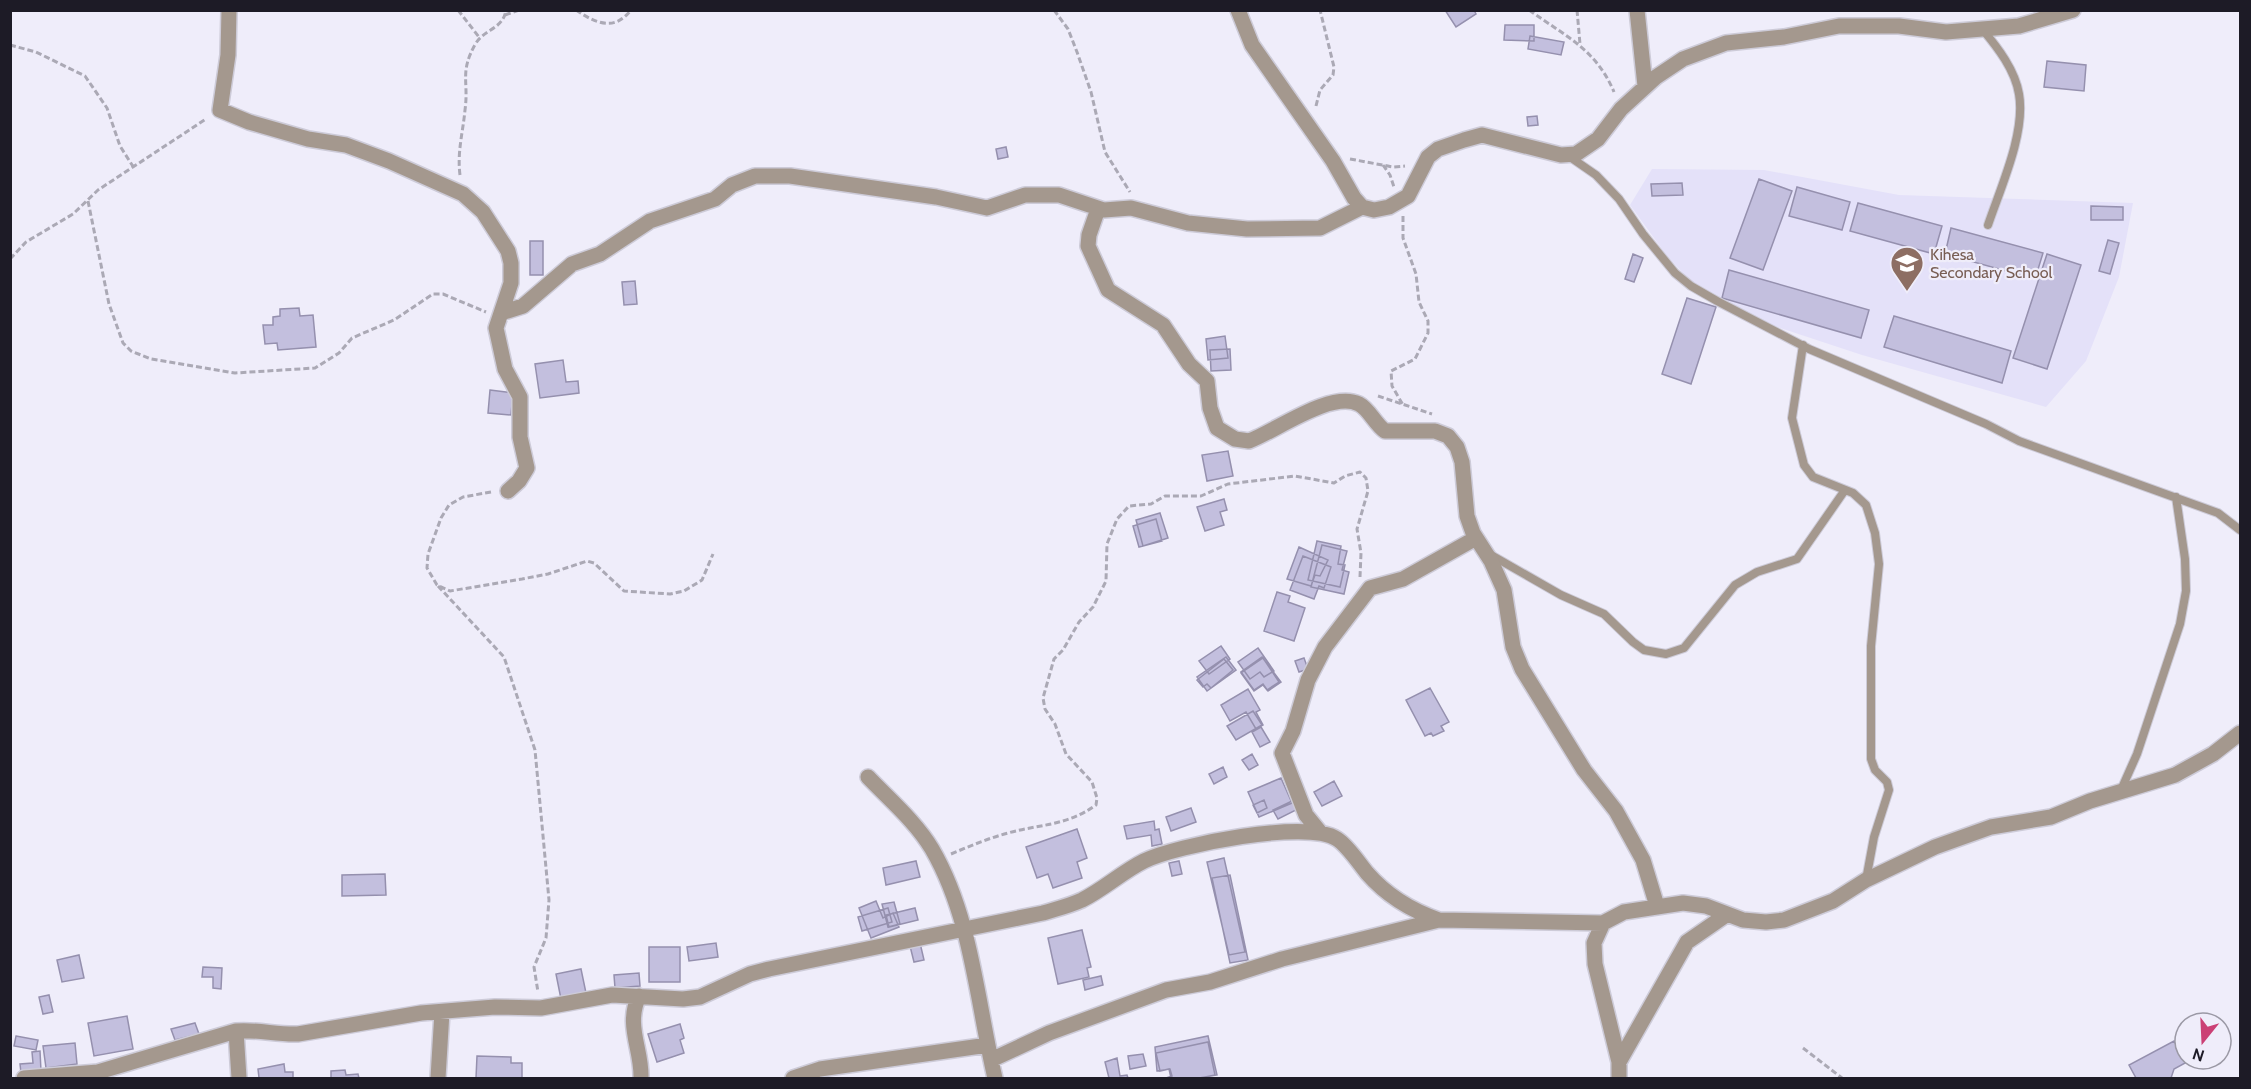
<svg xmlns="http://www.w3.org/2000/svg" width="2251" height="1089" font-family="Cabin,sans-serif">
  <rect width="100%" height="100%" fill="#efedfa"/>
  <path fill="#e4e1f9" d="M1652,169L1764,170L1899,195L2133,203L2119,277L2086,361L2046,407L1862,355L1714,306L1667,256L1630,205Z"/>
  <path fill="#c3bfde" stroke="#9590ae" stroke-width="1.5" d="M1445,10H1474L1476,14L1456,27Z
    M1505,25H1534V41L1504,40Z
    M1530,36L1564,42L1561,55L1528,49Z
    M2047,61L2086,65L2084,91L2044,87Z
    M1537,116L1538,125L1528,126L1527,117Z
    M1006,147L1008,157L998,159L996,149Z
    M1759,179L1792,191L1763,270L1730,258Z
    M1682,183L1683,195L1652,196L1651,184Z
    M1797,187L1850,202L1842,230L1789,216Z
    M1858,203L1942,226L1934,254L1850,231Z
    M2091,206L2123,207V220H2091Z
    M1951,228L2043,253L2035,279L1945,254Z
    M2108,240L2119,243L2110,274L2099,271Z
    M530,241H543V275H530Z
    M1633,254L1643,258L1634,282L1625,279Z
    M2047,254L2081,265L2047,369L2013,358Z
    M1729,270L1869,310L1861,338L1722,298Z
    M635,281L637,304L624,305L622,282Z
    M1687,298L1716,307L1691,384L1662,374Z
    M299,308L300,316L313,315L316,347L278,350L277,343L265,344L263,325H273V317L280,316V309Z
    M1894,316L2011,351L2002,383L1884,347Z
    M1225,336L1228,358L1208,360L1206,339Z
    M1230,349L1231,370L1211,371L1210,350Z
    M563,360L566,382L578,381L579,393L540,398L535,364Z
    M490,390L513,393L511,415L488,413Z
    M1228,451L1233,476L1207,481L1202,455Z
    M1224,499L1227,510L1220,512L1224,525L1205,531L1197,507Z
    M1160,513L1168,538L1143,546L1136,520Z
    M1156,519L1162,541L1139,547L1133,526Z
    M1317,541L1341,546L1338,564L1345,565L1340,587L1308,580Z
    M1322,545L1347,551L1342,570L1349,572L1344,594L1311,587Z
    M1299,547L1328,560L1320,576L1315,575L1311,586L1287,579Z
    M1303,556L1331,567L1324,588L1319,586L1314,599L1290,590Z
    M1277,592L1290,596L1288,602L1305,608L1294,641L1264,631Z
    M1221,646L1230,659L1209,674L1199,661Z
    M1258,648L1274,671L1264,677L1260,672L1250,679L1238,662Z
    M1226,657L1236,670L1207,691L1197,677Z
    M1262,657L1281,682L1268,691L1263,684L1254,690L1241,672Z
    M1263,658L1279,682L1267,690L1263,685L1254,691L1241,673Z
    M1304,658L1308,669L1299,672L1295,661Z
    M1224,659L1233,670L1211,688L1207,684L1203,687L1197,680Z
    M1430,688L1449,722L1441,726L1444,731L1433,736L1431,733L1425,736L1406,700Z
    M1248,689L1260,710L1256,712L1263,725L1256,729L1246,712L1230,721L1221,705Z
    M1253,711L1262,725L1236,740L1227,726Z
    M1261,727L1270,742L1260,747L1252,732Z
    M1252,754L1258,765L1249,770L1242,760Z
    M1223,767L1227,777L1214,784L1209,774Z
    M1281,778L1292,803L1259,817L1248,792Z
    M1334,781L1342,796L1322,806L1314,792Z
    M1264,800L1267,808L1257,813L1253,805Z
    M1294,800L1298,809L1278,819L1273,810Z
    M1191,808L1196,822L1171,831L1166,817Z
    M1154,821L1155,830L1159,829L1162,844L1152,846L1151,835L1127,839L1124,826Z
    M1077,829L1087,858L1077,862L1082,878L1053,888L1048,874L1037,878L1026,847Z
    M1224,858L1245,952L1229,955L1207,862Z
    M916,861L920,877L886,885L883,868Z
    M1179,861L1182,874L1172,876L1169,863Z
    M385,874L386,895L342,896V875Z
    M1230,875L1248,960L1230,963L1212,878Z
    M876,901L883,918L893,913L899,927L871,938L859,908Z
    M894,902L900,924L888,927L882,904Z
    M888,908L892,922L862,931L858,917Z
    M915,908L918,920L889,927L886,915Z
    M1082,930L1091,967L1087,968L1089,977L1058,984L1048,938Z
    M716,943L718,957L689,961L687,947Z
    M920,943L924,960L914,962L910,946Z
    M649,947H680V982H649Z
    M79,955L84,978L62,982L57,960Z
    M203,967L222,968L221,989L213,988V977H202Z
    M581,969L586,993L561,999L556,974Z
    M639,973L640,986L615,988L614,975Z
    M1101,976L1103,985L1085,990L1083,980Z
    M49,995L53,1012L43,1014L39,997Z
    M127,1016L133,1049L94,1056L88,1023Z
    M195,1023L199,1034L175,1040L171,1029Z
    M680,1024L684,1038L680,1040L684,1053L657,1062L648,1034Z
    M16,1036L38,1040L36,1050L14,1046Z
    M1208,1036L1217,1075L1199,1078H1166L1172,1076L1170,1069L1157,1071L1155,1047Z
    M2174,1041L2187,1062L2174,1069L2171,1078H2136L2129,1065Z
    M1208,1042L1215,1075L1200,1078H1171L1169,1069L1160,1071L1156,1053Z
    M75,1043L77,1064L46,1068L43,1046Z
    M40,1051L41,1071L21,1073L20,1064L33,1063L32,1052Z
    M1143,1054L1146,1066L1130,1069L1128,1056Z
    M477,1056L511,1057V1063H522V1078H476Z
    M1117,1058L1120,1076L1127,1075L1128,1078H1109L1105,1062Z
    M284,1064L285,1072H293V1078H257H259L258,1069Z
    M345,1070L346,1075L358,1074L359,1078H331V1071Z"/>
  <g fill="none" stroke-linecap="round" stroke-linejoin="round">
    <defs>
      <path id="service" d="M1983,30C1998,48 2015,70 2019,94C2026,133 2000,189 1988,225
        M1570,157L1596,175L1619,199L1643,234L1675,273L1691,286L1717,301L1809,349L1986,424L2019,441L2218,513L2240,530
        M1803,345L1792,418L1804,465L1813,477L1853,493L1866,505L1875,533L1879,564L1871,646V759L1875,770L1887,782L1889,790L1874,837L1866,880
        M1491,555L1561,595L1604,614L1633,642L1644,650L1666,654L1684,648L1735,585L1757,572L1797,559L1845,490
        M2121,790L2137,754L2180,624L2186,591L2185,559L2176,497"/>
      <path id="minor" d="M229,10L228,55L220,110L249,122L308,139L346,145L389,161L463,194L483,212L508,251L511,263V283L496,328L505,369L520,397V437L527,468L519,481L508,491
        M1238,10L1252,45L1333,161L1354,198L1362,207L1374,210L1389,207L1408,196L1428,157L1438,149L1464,140L1482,135L1561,155L1576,154L1598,139L1621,109L1656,77L1683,59L1726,43L1784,37L1839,26H1899L1946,32L2019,26L2073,10
        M1637,10L1645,86
        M1098,209L1089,235L1088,246L1108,290L1163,325L1189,364L1207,381L1210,408L1217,428L1235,439L1249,441C1276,431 1331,390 1359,404C1369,409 1375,424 1385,431H1435L1448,436L1457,447L1462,462L1467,516L1473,533L1491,561L1504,590L1513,647L1522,669L1584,770L1616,811L1643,860L1657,906
        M501,313L523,306L572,264L600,254L650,221L715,199L732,185L755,176H790L936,197L987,208L1025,195H1059L1104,210L1131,208L1188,223L1247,229L1320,228L1362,207
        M868,777C890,800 916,822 932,849C972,918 977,1003 995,1078
        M1319,831L1306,815L1282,753L1293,731L1308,680L1325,647L1370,588L1403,579L1476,538
        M639,996C625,1025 642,1049 641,1078
        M236,1031L239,1078
        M991,1060L1049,1033L1166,990L1210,982L1282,959L1439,920
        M1619,1062L1687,942L1726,915
        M24,1078L98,1072L236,1031C257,1029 277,1035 298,1034L421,1013L495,1007L541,1008L612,995L683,999L700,997L750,974L769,969L1043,913C1056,909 1069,906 1082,900C1104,889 1122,872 1144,861C1177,845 1307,819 1337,839C1348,846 1358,862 1367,873C1387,896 1410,910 1439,920L1603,923
        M438,1078L442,1012
        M793,1078L820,1069L988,1045
        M1619,1078V1062L1595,964L1594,943L1603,923L1624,912L1683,903L1706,906L1743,920L1766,922L1784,920L1833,901L1866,880L1935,847L1991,827L2051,817L2090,801L2175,775L2213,754L2240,733"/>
    </defs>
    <use href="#service" stroke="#cdcbd8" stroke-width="10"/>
    <use href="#minor" stroke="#cdcbd8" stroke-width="18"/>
    <path stroke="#aba9b5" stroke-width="3" stroke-dasharray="6 3" stroke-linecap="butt" d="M458,10L479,37
      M576,10C595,23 614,32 631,10
      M1054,10L1068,29L1077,52L1091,92L1105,152L1130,192
      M1529,10C1565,36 1596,49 1614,92
      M1577,10L1580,44
      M505,15L519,10
      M10,45L36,52L85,76L107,108L120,146L134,168
      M1316,106L1320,90L1333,75L1334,67L1320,10
      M1350,159L1393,167L1405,166
      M1383,165L1390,175L1394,187
      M460,175C457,152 463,132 465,110C469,81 459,72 476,43C485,29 503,29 506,10
      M88,201L109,304L123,343L131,351L151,359L235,373L315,368L339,353L352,338L394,320L433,294H443L486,312
      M1403,216V238L1416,274L1419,302L1428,321V333L1415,359L1391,371L1392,386L1403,405
      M10,259L26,242L73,214L98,190L206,119
      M1378,396L1432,414
      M491,492L463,497L449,505L441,518L428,554L427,568L437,585L450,591L522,579L548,574L587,561L594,563L624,591L670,594L684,591L702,580L713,554
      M438,586L504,657L535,750L549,900L546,938L534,967L538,992
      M951,854C970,846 989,838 1008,833C1040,824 1067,826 1096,805L1097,798L1092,782L1066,754L1055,724L1045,709L1043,698L1054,659L1063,650L1079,622L1093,607L1106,581L1107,544L1117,519L1129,506L1151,504L1165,496H1201L1228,484L1295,476L1334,483L1345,476L1360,472L1366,478L1368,491L1357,529L1361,553L1360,577
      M1803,1048L1842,1078"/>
    <use href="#service" stroke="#a4988e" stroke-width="8"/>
    <use href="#minor" stroke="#a4988e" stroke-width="15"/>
  </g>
  <defs>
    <symbol id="school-pin" viewBox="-11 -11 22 30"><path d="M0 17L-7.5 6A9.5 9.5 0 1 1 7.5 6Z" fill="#8d6e63" stroke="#efedfa"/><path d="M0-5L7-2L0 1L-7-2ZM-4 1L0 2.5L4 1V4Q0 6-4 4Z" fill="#fff"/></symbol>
  </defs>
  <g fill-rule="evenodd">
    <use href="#school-pin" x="1888" y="244" width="38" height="52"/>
  </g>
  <g text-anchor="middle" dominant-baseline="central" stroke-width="4.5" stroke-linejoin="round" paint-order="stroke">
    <g font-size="16" fill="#785e54" stroke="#efedfa" text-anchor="start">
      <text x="1930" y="254">Kihesa<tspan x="1930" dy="18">Secondary School</tspan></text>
    </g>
  </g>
  <rect width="2251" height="1089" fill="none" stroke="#1d1b26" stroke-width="24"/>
  <g transform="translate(2203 1041) rotate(198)"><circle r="28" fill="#efedfa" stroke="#9b99a5" stroke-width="1.5"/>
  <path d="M0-4.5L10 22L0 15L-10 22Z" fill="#cb4075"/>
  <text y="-9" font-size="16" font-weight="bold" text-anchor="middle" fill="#1d1b26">N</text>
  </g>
</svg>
